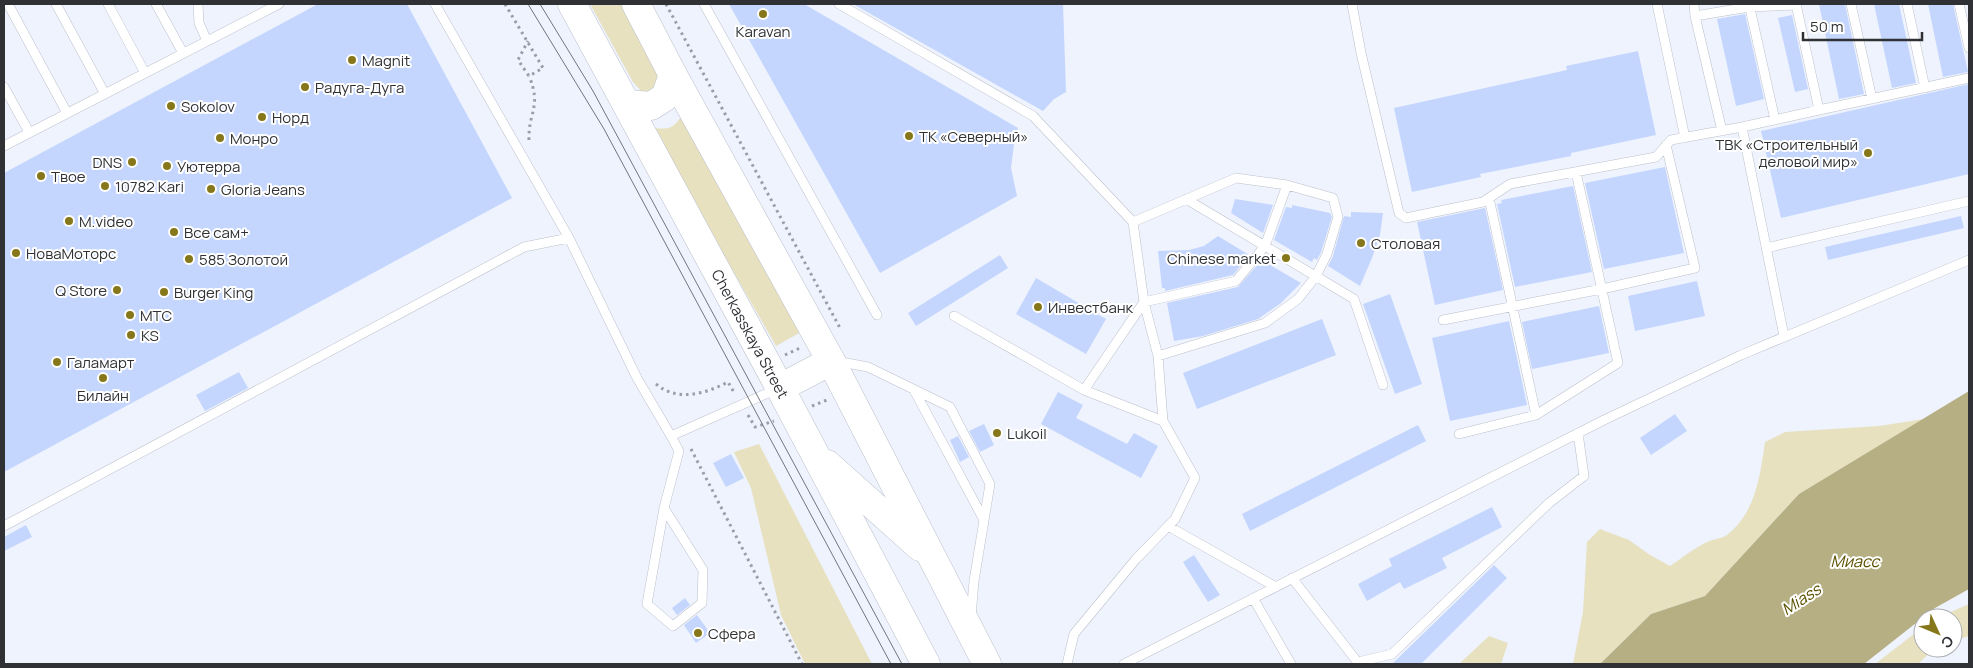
<svg xmlns="http://www.w3.org/2000/svg" width="1973" height="668" font-family="Manrope,sans-serif">
  <rect width="100%" height="100%" fill="#eef3fe"/>
  <path fill="#e7e1c0" d="M590,4H624L662,81L650,92L641,91L633,82Z
    M683,113L801,332L776,346L651,128C670,129 673,130 683,113Z
    M1924,419L1799,494L1705,596L1651,614L1600,664H1573L1583,612L1587,542L1600,529L1629,540L1650,555L1670,566C1682,558 1693,549 1705,543C1712,539 1721,539 1727,535C1756,512 1760,476 1765,442L1785,432L1879,426Z
    M759,444L872,664H805L781,615L751,488L734,452Z
    M1969,604V636L1953,641V618H1937Z
    M1923,627V648H1935L1918,664H1875Z
    M1489,636L1508,643L1501,664H1459Z"/>
  <path fill="#b6af84" d="M1969,391V589L1935,608L1864,664H1600L1651,614L1705,596L1799,494Z"/>
  <path fill="#c4d6fe" d="M318,4H407L512,198L4,472V173Z
    M729,4H804L1018,128L1014,144L1011,168L1017,196L880,273Z
    M853,4H1063L1066,92L1054,99L1043,111Z
    M1819,4H1845L1864,94L1839,99Z
    M1874,4H1899L1916,83L1892,88Z
    M1928,4H1953L1968,72L1943,77Z
    M1745,14L1764,99L1736,106L1717,19Z
    M1792,15L1808,89L1795,92L1778,18Z
    M1638,51L1656,135L1571,153V156L1480,174L1481,177L1412,192L1394,108L1567,70L1566,66Z
    M1969,84V174L1781,218L1761,131Z
    M1665,167L1684,253L1604,269L1585,183Z
    M1573,186L1592,272L1515,287L1497,204L1502,203L1501,200Z
    M1235,199L1273,205L1263,233L1231,213Z
    M1292,205L1330,213L1332,217L1321,252L1317,260L1314,258L1312,262L1274,240L1286,207L1292,208Z
    M1485,208L1503,290L1435,305L1417,222Z
    M1351,212L1383,213L1380,235L1372,258L1360,286L1328,266L1333,256L1344,216L1351,217Z
    M1961,216L1964,228L1828,260L1825,247Z
    M1218,236L1249,255L1233,275L1165,291V288H1162L1158,251L1189,250L1204,246Z
    M1000,255L1008,268L916,326L908,313Z
    M1260,262L1263,264L1265,262L1301,283L1281,303L1258,319L1203,336L1174,341L1167,303L1238,287Z
    M1036,278L1106,319L1086,354L1016,314Z
    M1697,281L1705,316L1635,331L1628,296Z
    M1390,294L1422,384L1395,394L1363,304Z
    M1599,306L1609,353L1532,369L1522,322Z
    M1322,319L1336,355L1197,409L1183,373Z
    M1509,321L1527,405L1450,421L1432,338Z
    M239,372L248,388L205,411L196,395Z
    M1058,392L1083,405L1076,418L1098,429L1127,444L1134,433L1158,446L1141,478L1041,424Z
    M1675,414L1687,431L1651,455L1640,438Z
    M984,424L994,445L980,452L969,431Z
    M1418,425L1426,441L1250,531L1242,514Z
    M958,436L969,457L960,462L950,440Z
    M731,454L744,478L726,487L713,463Z
    M1492,507L1502,527L1442,558L1447,568L1404,589L1400,582L1367,601L1358,584L1392,566L1389,559Z
    M26,525L32,537L4,551V537Z
    M1194,555L1220,595L1208,602L1183,562Z
    M1494,565L1507,578L1421,664H1392Z
    M685,598L690,605L677,615L672,608Z
    M697,615L710,633L696,643L684,625Z"/>
  <g fill="none" stroke-linecap="round" stroke-linejoin="round">
    <defs>
      <path id="service" d="M8,4L67,113
        M56,4L105,94
        M108,4L145,73
        M156,4L183,53
        M198,4L199,23L207,41
        M435,4L569,238L637,378L671,436L777,389
        M704,4L877,315
        M839,4L1033,116L1133,222L1144,302L1158,356L1163,421
        M1352,4L1361,53L1399,213L1406,218L1483,202L1510,184L1656,157L1671,140L1742,127
        M1657,4L1685,138
        M1694,4L1695,16
        M1749,4L1775,120
        M1851,4L1872,99
        M1907,4L1925,88
        M1959,4L1969,48
        M4,87L29,132
        M1819,110L1969,78
        M1722,131L1695,16L1749,7L1797,5
        M4,146L279,4
        M1186,199L1354,299L1383,385
        M1133,222L1236,178L1287,185L1333,198L1338,217L1327,254L1316,276L1298,299L1265,323L1158,356
        M1766,248L1969,201
        M954,316L1084,390L1163,421L1195,478L1175,519L1136,559L1074,634L1067,664
        M1443,320L1602,289L1695,268L1666,145
        M1784,336L1742,127L1819,110L1796,4
        M836,361L868,367L950,407L990,484L974,581L971,616
        M914,390L984,520
        M1084,390L1144,302L1236,281L1265,246L1287,185
        M1536,415L1618,363L1576,172
        M1459,434L1536,415L1489,198
        M664,508L703,570L702,603L673,626L647,604L664,508L679,451L671,436
        M4,526L524,247L569,238
        M1168,526L1276,587
        M1292,578L1359,664
        M1253,598L1291,664
        M1358,662L1392,654L1549,503L1584,476L1578,433
        M1124,664L1604,420L1741,355L1969,260"/>
      <g id="primary">
        <path id="s1" d="M572,4L780,388L926,664"/>
        <path d="M636,4L673,75L831,361L987,664"/>
        <path d="M627,104L651,106L665,97L673,75"/>
        <path d="M780,388L831,361"/>
        <path d="M827,464L920,547"/>
      </g>
    </defs>
    <use href="#service" stroke="#bcc0cb" stroke-width="10"/>
    <use href="#primary" stroke="#bcc0cb" stroke-width="29"/>
    <path stroke="#9a9da5" stroke-width="3" stroke-dasharray="2.5 4" stroke-linecap="butt" d="M505,4L543,68L529,76L518,60L528,41
      M666,4L840,328
      M529,140C528,112 542,107 529,76
      M785,355L800,348
      M656,384C677,402 705,394 728,382L735,394
      M812,406L827,400
      M748,415L755,427L774,421
      M691,449L802,664"/>
    <use href="#service" stroke="#fff" stroke-width="9"/>
    <use href="#primary" stroke="#fff" stroke-width="28"/>
    <path stroke="#72757c" stroke-width="1" d="M528,4L604,129L891,664
      M540,4L593,91L902,664"/>
  </g>
  <g fill="#86771b" stroke="#fff" stroke-width="2">
    <circle cx="763" cy="14" r="5"/>
    <circle cx="352" cy="60" r="5"/>
    <circle cx="305" cy="87" r="5"/>
    <circle cx="171" cy="106" r="5"/>
    <circle cx="262" cy="117" r="5"/>
    <circle cx="909" cy="136" r="5"/>
    <circle cx="220" cy="138" r="5"/>
    <circle cx="1868" cy="153" r="5"/>
    <circle cx="132" cy="162" r="5"/>
    <circle cx="167" cy="166" r="5"/>
    <circle cx="41" cy="176" r="5"/>
    <circle cx="105" cy="186" r="5"/>
    <circle cx="211" cy="189" r="5"/>
    <circle cx="69" cy="221" r="5"/>
    <circle cx="174" cy="232" r="5"/>
    <circle cx="1361" cy="243" r="5"/>
    <circle cx="16" cy="253" r="5"/>
    <circle cx="1286" cy="258" r="5"/>
    <circle cx="189" cy="259" r="5"/>
    <circle cx="117" cy="290" r="5"/>
    <circle cx="164" cy="292" r="5"/>
    <circle cx="1038" cy="307" r="5"/>
    <circle cx="130" cy="315" r="5"/>
    <circle cx="131" cy="335" r="5"/>
    <circle cx="57" cy="362" r="5"/>
    <circle cx="103" cy="378" r="5"/>
    <circle cx="997" cy="433" r="5"/>
    <circle cx="698" cy="633" r="5"/>
  </g>
  <g text-anchor="middle" dominant-baseline="central" stroke-width="4" stroke-linejoin="round" paint-order="stroke">
    <g font-size="15" fill="#2f3135" stroke="#fff" text-anchor="start">
      <text x="763" y="31" text-anchor="middle">Karavan</text>
      <text x="362" y="60">Magnit</text>
      <text x="315" y="87">Радуга-Дуга</text>
      <text x="181" y="106">Sokolov</text>
      <text x="272" y="117">Норд</text>
      <text x="919" y="136">ТК «Северный»</text>
      <text x="230" y="138">Монро</text>
      <text x="1858" y="144" text-anchor="end">ТВК «Строительный<tspan x="1858" dy="17">деловой мир»</tspan></text>
      <text x="122" y="162" text-anchor="end">DNS</text>
      <text x="177" y="166">Уютерра</text>
      <text x="51" y="176">Твое</text>
      <text x="115" y="186">10782 Kari</text>
      <text x="221" y="189">Gloria Jeans</text>
      <text x="79" y="221">M.video</text>
      <text x="184" y="232">Все сам+</text>
      <text x="1371" y="243">Столовая</text>
      <text x="26" y="253">НоваМоторс</text>
      <text x="1276" y="258" text-anchor="end">Chinese market</text>
      <text x="199" y="259">585 Золотой</text>
      <text x="107" y="290" text-anchor="end">Q Store</text>
      <text x="174" y="292">Burger King</text>
      <text x="1048" y="307">Инвестбанк</text>
      <text x="140" y="315">МТС</text>
      <text x="141" y="335">KS</text>
      <text x="67" y="362">Галамарт</text>
      <text x="103" y="395" text-anchor="middle">Билайн</text>
      <text x="1007" y="433">Lukoil</text>
      <text x="708" y="633">Сфера</text>
    </g>
    <g font-size="15" fill="#2f3135" stroke="#fff">
      <text stroke="none"><textPath href="#s1" startOffset="375">Cherkasskaya Street</textPath></text>
    </g>
    <g font-size="16" font-style="italic" fill="#5c5001" stroke="#fff">
      <text x="1855" y="561">Миасс</text>
      <text transform="translate(1801 599) rotate(-33)">Miass</text>
    </g>
  </g>
  <rect width="1973" height="668" fill="none" stroke="#2f3135" stroke-width="10"/>
  <g transform="translate(1938 633) rotate(134)"><circle r="24" fill="#ffffff" stroke="#acadae"/>
  <path d="M0-4L9 19L0 12L-9 19Z" fill="#86771b"/>
  <text y="-8" font-size="14" font-weight="bold" text-anchor="middle" fill="#2f3135">С</text>
  </g>
  <path d="M1803 32v8h119v-8" fill="none" stroke="#2f3135" stroke-width="2.5"/>
  <text x="1810" y="32" font-size="15" fill="#2f3135" stroke="#ffffff" stroke-width="4" paint-order="stroke">50 m</text>
</svg>
